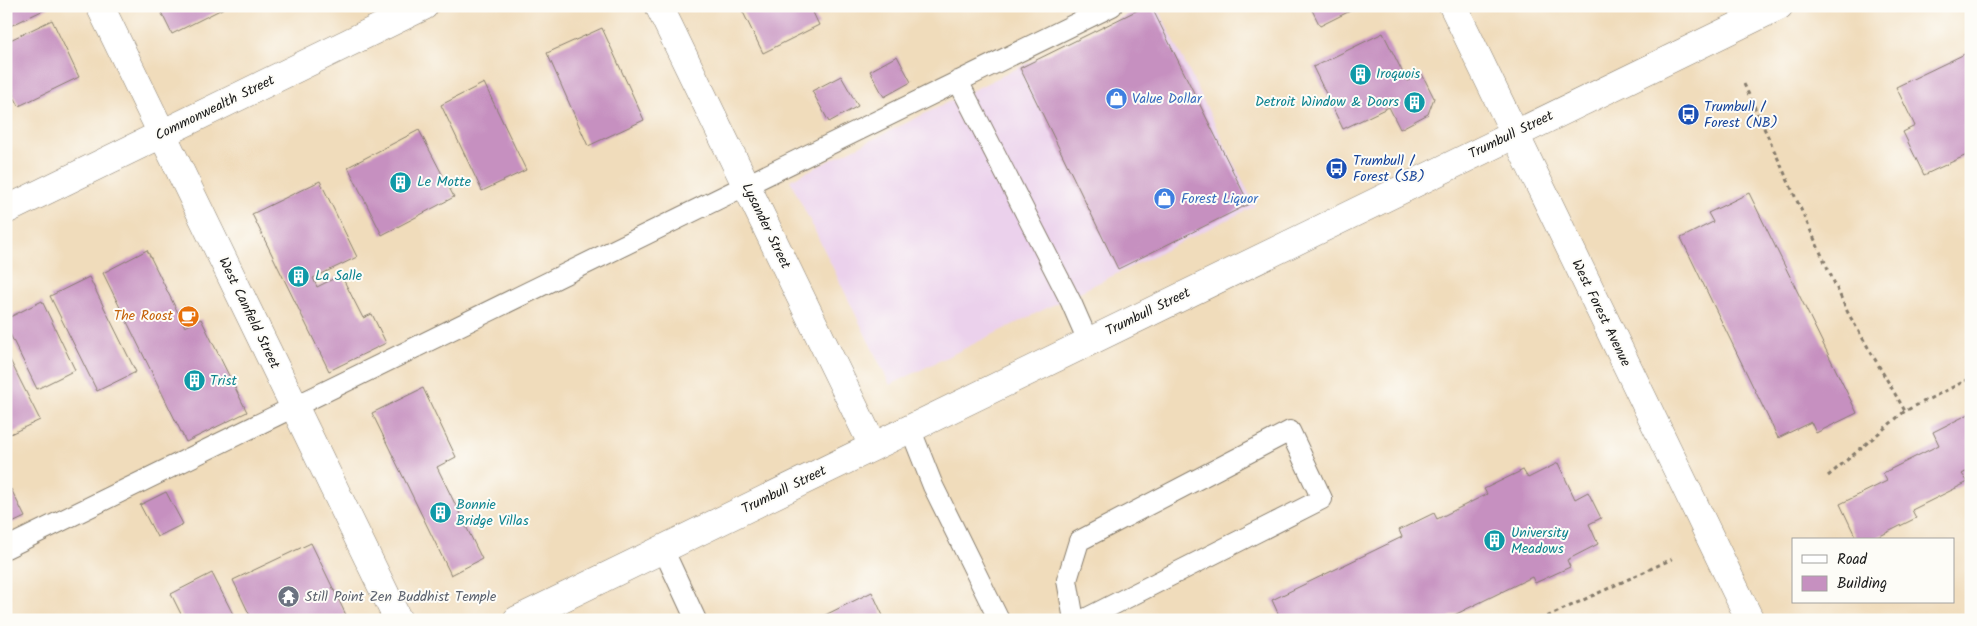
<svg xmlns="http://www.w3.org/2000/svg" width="1977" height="626" font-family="Kalam,sans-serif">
  <rect width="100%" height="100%" fill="#fdfcf7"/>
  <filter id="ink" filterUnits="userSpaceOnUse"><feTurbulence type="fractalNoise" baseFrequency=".02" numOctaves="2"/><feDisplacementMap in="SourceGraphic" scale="10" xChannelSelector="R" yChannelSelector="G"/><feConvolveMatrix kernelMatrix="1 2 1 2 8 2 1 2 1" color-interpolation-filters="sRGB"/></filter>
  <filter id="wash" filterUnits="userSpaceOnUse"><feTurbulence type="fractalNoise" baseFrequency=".0096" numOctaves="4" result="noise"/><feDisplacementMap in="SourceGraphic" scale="20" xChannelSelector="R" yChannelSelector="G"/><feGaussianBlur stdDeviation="1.12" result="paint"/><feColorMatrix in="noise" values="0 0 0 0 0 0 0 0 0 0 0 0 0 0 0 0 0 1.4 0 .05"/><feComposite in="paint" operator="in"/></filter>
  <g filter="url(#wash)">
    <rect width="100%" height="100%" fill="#f0dcbb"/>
    <path fill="#ebd1ec" d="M1144,6H1157L1255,206L890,385L790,180Z"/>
    <g id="blocks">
      <path fill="#c690c0" d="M6,6H47L48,8L6,28Z
        M158,6H228L172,34Z
        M740,6H810L819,25L763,53Z
        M1146,6H1151L1249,204L1118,269L1020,68Z
        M1310,6H1360L1320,26Z
        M52,20L79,77L19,106L6,81V42Z
        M602,28L644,120L588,146L547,53Z
        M1383,33L1407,81L1422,74L1434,98L1428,114L1400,129L1389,107L1343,129L1313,67Z
        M1971,51V153L1924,175L1903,132L1915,126L1896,87Z
        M897,56L911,82L884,97L870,71Z
        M841,76L858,106L829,122L812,91Z
        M484,83L526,170L482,191L441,105Z
        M419,130L454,197L382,235L348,167Z
        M320,181L357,257L313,278L317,287L341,275L363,318L372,314L386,343L329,371L252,214Z
        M1749,193L1857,413L1816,433L1811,422L1778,438L1681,238L1713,222L1708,213Z
        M147,250L185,327L201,319L247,412L186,442L103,273Z
        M89,277L136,372L97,391L50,296Z
        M42,301L75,370L37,389L6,326V319Z
        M6,352L40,420L6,436Z
        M423,388L456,457L437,467L482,559L451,575L372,413Z
        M1971,413V469L1962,474L1968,482L1912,510L1916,518L1872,540H1857L1840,504L1887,481L1883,473L1939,445L1933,432Z
        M1558,463L1575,499L1588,492L1601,518L1589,524L1598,544L1567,560L1570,567L1535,583L1532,577L1444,620H1281L1272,600L1402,537L1399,530L1434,513L1437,519L1487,494L1484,489L1523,470L1528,478Z
        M11,489L25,517L6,526V491Z
        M166,492L183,524L157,537L140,505Z
        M311,543L346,615L335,620H252L233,580Z
        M212,573L236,620H184L171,594Z
        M872,592L885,620H815Z"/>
    </g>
  </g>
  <g filter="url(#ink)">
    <use href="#blocks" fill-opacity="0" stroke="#867c6c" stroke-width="1"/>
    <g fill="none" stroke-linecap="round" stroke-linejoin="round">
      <defs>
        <path id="service" d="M958,81L1071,302L1088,341
          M910,428L933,486L999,620
          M6,548L1112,6
          M663,549L696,620
          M1074,620L1067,580L1079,541L1290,431L1322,499L1083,620"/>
        <path id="minor" d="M100,6L398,620
          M659,6L873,446
          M6,210L424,6"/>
        <path id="tertiary" d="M1453,6L1750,620
          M517,620L1779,6"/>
      </defs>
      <use href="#service" stroke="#867c6c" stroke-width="22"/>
      <use href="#minor" stroke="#867c6c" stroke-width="29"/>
      <use href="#tertiary" stroke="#867c6c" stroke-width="29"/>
      <path stroke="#867c6c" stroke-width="3" stroke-dasharray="4 4" stroke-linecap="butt" d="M1744,84L1848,313L1905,411
        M1828,476L1905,411L1971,378
        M1540,620L1672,559"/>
      <use href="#service" stroke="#fff" stroke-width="20"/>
      <use href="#minor" stroke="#fff" stroke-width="28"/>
      <use href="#tertiary" stroke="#fff" stroke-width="28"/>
    </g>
  </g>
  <defs>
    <symbol id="building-disc" viewBox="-11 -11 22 22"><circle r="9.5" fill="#0f9aa8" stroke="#fdfcf7"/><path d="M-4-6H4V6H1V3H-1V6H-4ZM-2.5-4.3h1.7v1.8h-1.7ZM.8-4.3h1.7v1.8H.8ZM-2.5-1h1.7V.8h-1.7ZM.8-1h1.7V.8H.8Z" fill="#fff"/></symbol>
    <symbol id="shop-disc" viewBox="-11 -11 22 22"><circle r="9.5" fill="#3f7fe0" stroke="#fdfcf7"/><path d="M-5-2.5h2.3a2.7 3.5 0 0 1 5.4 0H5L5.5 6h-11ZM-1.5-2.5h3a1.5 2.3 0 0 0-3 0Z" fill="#fff"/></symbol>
    <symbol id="bus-disc" viewBox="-11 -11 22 22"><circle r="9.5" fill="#1a4fb4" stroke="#fdfcf7"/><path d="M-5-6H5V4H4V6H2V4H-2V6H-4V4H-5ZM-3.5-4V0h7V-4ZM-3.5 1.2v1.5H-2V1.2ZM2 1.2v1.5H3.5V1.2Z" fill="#fff"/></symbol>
    <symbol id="cafe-disc" viewBox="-11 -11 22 22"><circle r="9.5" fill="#e8710a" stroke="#fdfcf7"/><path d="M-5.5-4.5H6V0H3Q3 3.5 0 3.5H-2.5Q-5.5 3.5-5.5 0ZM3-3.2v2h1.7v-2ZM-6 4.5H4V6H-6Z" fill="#fff"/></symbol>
    <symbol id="temple-disc" viewBox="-11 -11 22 22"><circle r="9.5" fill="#6b7280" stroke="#fdfcf7"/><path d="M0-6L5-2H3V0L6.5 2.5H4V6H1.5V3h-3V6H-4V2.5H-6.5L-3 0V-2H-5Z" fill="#fff"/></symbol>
  </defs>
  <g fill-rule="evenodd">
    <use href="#building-disc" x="1348" y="62" width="25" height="25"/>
    <use href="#shop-disc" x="1104" y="86" width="25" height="25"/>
    <use href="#building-disc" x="1402" y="90" width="25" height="25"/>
    <use href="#bus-disc" x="1676" y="102" width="25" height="25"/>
    <use href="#bus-disc" x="1324" y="156" width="25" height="25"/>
    <use href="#building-disc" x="388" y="170" width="25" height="25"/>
    <use href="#shop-disc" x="1152" y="186" width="25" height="25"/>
    <use href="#building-disc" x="286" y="264" width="25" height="25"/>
    <use href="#cafe-disc" x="176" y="304" width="25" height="25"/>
    <use href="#building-disc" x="182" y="368" width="25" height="25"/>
    <use href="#building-disc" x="428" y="500" width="25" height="25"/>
    <use href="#building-disc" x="1482" y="528" width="25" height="25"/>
    <use href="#temple-disc" x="276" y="584" width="25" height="25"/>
  </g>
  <g text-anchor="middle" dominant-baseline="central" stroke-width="4" stroke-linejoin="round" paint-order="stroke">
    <g font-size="14" fill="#0d838f" stroke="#fdfcf7" text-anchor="start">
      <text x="1376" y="74">Iroquois</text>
      <text x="1399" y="102" text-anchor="end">Detroit Window &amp; Doors</text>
      <text x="417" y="182">Le Motte</text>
      <text x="315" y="276">La Salle</text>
      <text x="210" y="381">Trist</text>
      <text x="456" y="505">Bonnie<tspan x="456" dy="16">Bridge Villas</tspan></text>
      <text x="1511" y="533">University<tspan x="1511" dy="16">Meadows</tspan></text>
    </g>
    <g font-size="14" fill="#366cbe" stroke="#fdfcf7" text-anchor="start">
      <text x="1132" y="99">Value Dollar</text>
      <text x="1181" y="199">Forest Liquor</text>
    </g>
    <g font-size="14" fill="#164399" stroke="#fdfcf7" text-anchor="start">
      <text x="1704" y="107">Trumbull /<tspan x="1704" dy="16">Forest (NB)</tspan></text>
      <text x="1353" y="161">Trumbull /<tspan x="1353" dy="16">Forest (SB)</tspan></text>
    </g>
    <g font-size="14" fill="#1c1c1c" stroke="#fdfcf7">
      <text transform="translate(215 108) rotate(-26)">Commonwealth Street</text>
      <text transform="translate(1511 135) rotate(-26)">Trumbull Street</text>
      <text transform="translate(766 226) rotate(64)">Lysander Street</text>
      <text transform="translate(1148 312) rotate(-26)">Trumbull Street</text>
      <text transform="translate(249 313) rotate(64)">West Canfield Street</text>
      <text transform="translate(1601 313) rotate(64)">West Forest Avenue</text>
      <text transform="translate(784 490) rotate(-26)">Trumbull Street</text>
    </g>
    <g font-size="14" fill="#c56008" stroke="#fdfcf7" text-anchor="end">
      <text x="173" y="316">The Roost</text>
    </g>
    <g font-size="14" fill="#5b616d" stroke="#fdfcf7" text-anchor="start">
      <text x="305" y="597">Still Point Zen Buddhist Temple</text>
    </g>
  </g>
  <rect width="1977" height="626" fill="none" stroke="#fdfcf7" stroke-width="25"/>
  <rect x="1792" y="538" width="162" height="65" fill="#fdfcf7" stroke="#a3a29f"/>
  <rect x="1802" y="555" width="25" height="8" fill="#ffffff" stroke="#a3a29f"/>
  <text x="1837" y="564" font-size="15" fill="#1c1c1c">Road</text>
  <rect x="1802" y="576" width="25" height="15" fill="#c690c0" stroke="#a3a29f"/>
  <text x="1837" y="588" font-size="15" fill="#1c1c1c">Building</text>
</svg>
